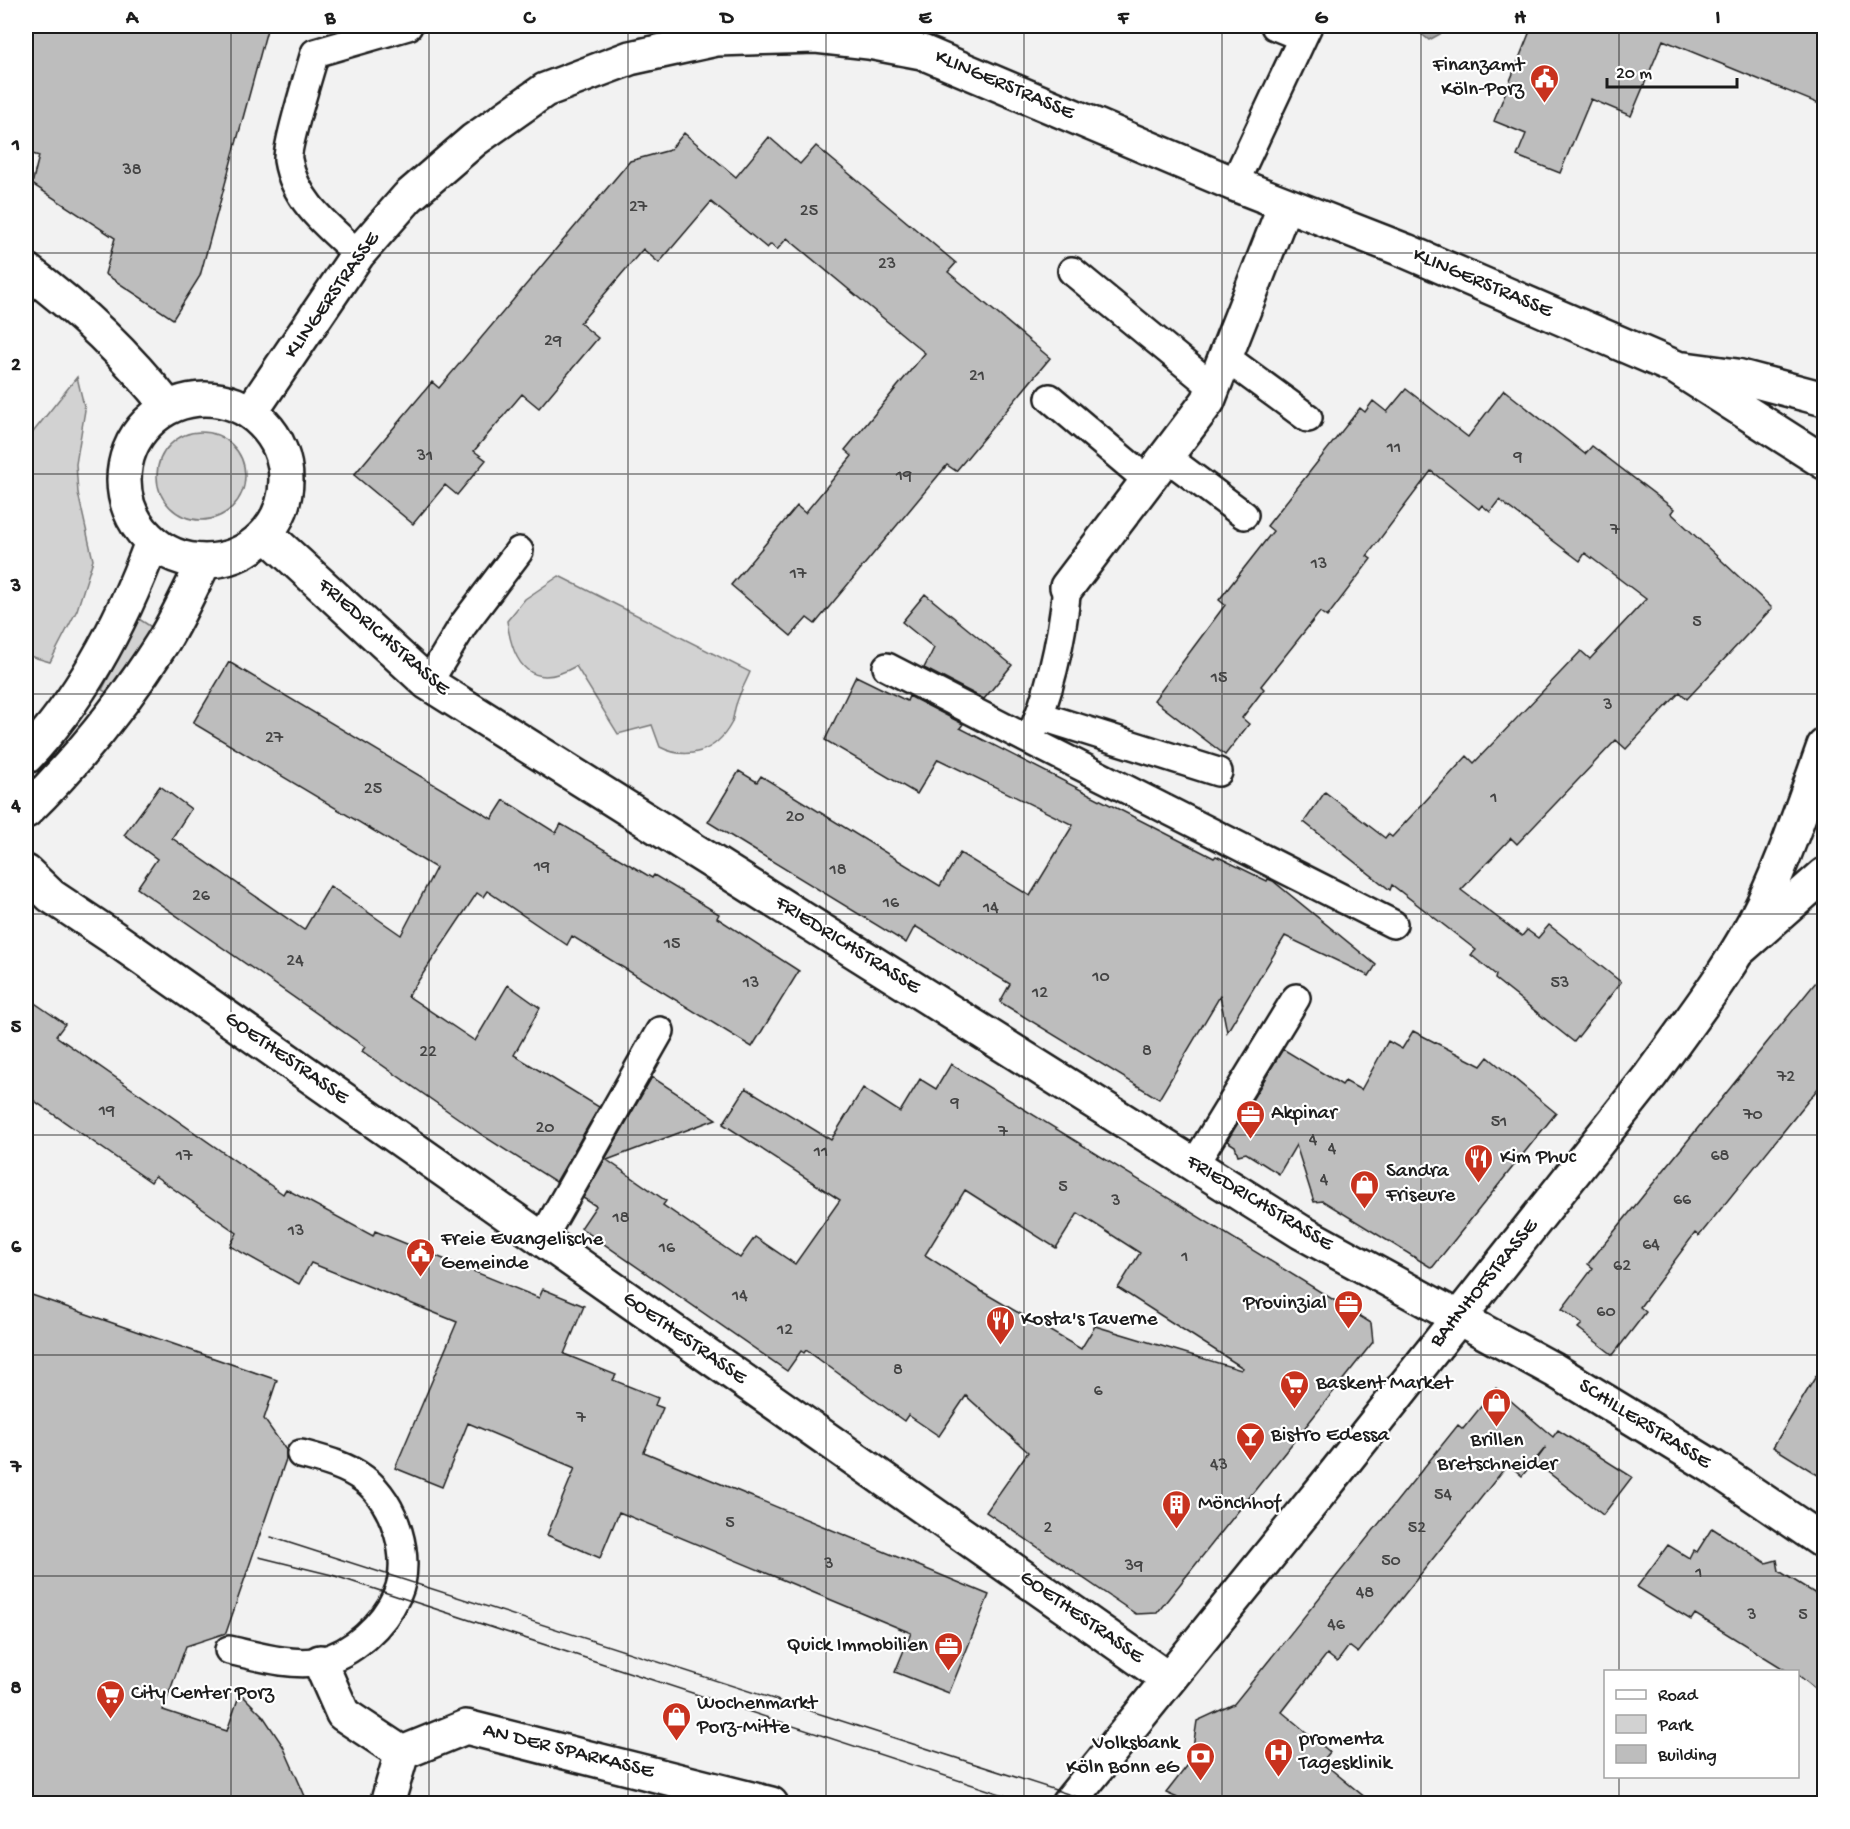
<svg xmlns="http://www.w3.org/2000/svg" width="1850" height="1829" font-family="'Gochi Hand',sans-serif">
  <rect width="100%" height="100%" fill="#f2f2f2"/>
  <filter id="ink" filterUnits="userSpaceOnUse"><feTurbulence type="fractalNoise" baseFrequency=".0167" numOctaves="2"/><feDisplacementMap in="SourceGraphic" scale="12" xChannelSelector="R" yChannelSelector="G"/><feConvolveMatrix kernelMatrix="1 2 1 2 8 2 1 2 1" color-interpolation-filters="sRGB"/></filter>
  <g filter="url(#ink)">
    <path fill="#d2d2d2" stroke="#777" stroke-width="1.5" d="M77,377L85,410L76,464L78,493L93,560L77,610L50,662L26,655V441Z
      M157 476a44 44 0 1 1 88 0a44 44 0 1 1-88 0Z
      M559,576L750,672C746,682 740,692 737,702C734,709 734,718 731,724C716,752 687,761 660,747L652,725L618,734L576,666C532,691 513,666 507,621L525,599Z
      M139,619L153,628L106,692L102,690Z"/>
    <path fill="#a8a8a8" stroke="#707070" stroke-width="1.5" d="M1411,26H1445L1442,33L1429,40Z"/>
    <path fill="#bdbdbd" stroke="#1c1c1c" stroke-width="1.5" fill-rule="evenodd" d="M26,26H268L200,276L173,319L105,274L115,238L32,184L39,156L26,152Z
      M1532,26H1824V106L1663,40L1631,116L1591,99L1560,173L1517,156L1526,134L1494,121Z
      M684,133L736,177L769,137L800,164L816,146L956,263L948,272L1050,358L956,471L947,465L815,624L807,618L791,636L731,585L797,506L805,513L852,456L845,450L925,353L787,238L777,250L771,244L767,248L711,202L659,263L643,249L580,323L598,338L539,408L522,394L474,451L486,460L457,495L445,485L413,524L354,475L432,382L439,388L630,161L670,150Z
      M1406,389L1468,437L1504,390L1585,454L1592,446L1674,509L1671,513L1772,608L1687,699L1680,692L1626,749L1616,740L1517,844L1511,838L1461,890L1522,936L1527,930L1538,938L1549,925L1621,982L1574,1042L1495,979L1496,975L1471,955L1476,950L1392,885L1390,890L1304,822L1325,792L1385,838L1388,834L1392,837L1467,756L1474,763L1581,651L1590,659L1646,599L1585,553L1580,561L1499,500L1490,512L1482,505L1479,509L1431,471L1367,556L1371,559L1327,617L1320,612L1261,686L1264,689L1242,718L1249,724L1225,755L1154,700L1225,605L1219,600L1273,531L1267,526L1360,408L1365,412L1373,401L1387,412Z
      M925,594L1012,665L984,699L924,668L934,648L902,622Z
      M229,662L492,819L504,800L556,833L561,824L652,878L654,875L719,914L717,918L799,971L752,1047L572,936L567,945L487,891L483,897L477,893L408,996L475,1041L508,985L540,1008L514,1055L599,1107L556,1182L485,1137L362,1051L365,1047L137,888L157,859L124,835L160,786L191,809L172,838L304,930L330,886L401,935L436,868L193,723Z
      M856,676L907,701L909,696L963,724L960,728L1214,858L1216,856L1267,881L1268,879L1273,881L1376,965L1369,976L1285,936L1227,1032L1220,996L1159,1099L1000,1002L1010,984L915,926L906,943L708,822L739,771L757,782L761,776L940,886L960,853L1030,896L1073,825L938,759L917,794L825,740Z
      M1824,972V1081L1699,1236L1695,1233L1640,1307L1646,1312L1613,1355L1578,1328L1582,1324L1562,1309L1593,1268L1588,1264Z
      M26,997L65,1024L56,1036L283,1194L286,1189L373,1236L375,1231L539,1298L543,1289L584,1306L564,1354L616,1375L613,1380L658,1398L655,1405L663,1408L644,1452L989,1595L949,1693L895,1672L911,1633L619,1512L600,1558L547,1535L575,1468L468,1423L442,1487L395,1468L457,1322L311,1263L299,1284L230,1246L237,1233L155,1176L151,1182L26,1095Z
      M1413,1031L1481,1066L1488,1057L1556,1113L1432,1268L1323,1201L1314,1202L1296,1145L1279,1174L1246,1153L1238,1155L1235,1146L1227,1141L1283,1049L1342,1085L1345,1081L1361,1090L1388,1041L1402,1049Z
      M951,1064L1371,1323L1373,1342L1157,1613L1136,1614L986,1512L1028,1452L966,1396L939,1436L908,1415L904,1421L806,1350L804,1353L801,1351L787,1371L581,1228L596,1206L583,1198L652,1077L716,1119L607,1160L666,1201L663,1205L740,1258L755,1237L795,1264L840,1200L723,1124L746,1088L831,1140L863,1088L900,1112L920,1079L936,1089ZM965,1190L1056,1248L1078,1213L1140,1253L1118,1288L1243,1368L1241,1370L1095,1326L1081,1349L981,1291L925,1255Z
      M26,1293L277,1380L264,1419L286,1450V1459L226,1633L186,1646L163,1710L227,1731L240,1693L263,1716L283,1746L308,1803H26Z
      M1824,1363V1479L1773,1447Z
      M1496,1388L1553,1437L1558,1430L1632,1477L1603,1515L1535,1462L1546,1447L1522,1476L1508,1464L1358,1653L1349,1646L1337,1662L1327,1654L1282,1712L1330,1752L1322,1762L1372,1803H1189L1166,1793L1191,1761L1197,1721L1234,1704L1458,1425L1463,1429Z
      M1712,1528L1766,1563L1777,1560L1779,1571L1824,1599V1696L1797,1674V1671H1787L1695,1614L1691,1620L1637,1587L1668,1545L1689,1558L1693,1550L1697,1552Z"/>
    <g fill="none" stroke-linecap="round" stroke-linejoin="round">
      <defs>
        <path id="lane" d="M1275,26L1302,37
          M1234,184L1308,26
          M358,254C329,227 295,202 288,160C286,148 310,70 315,53L408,26
          M1072,271L1213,387
          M1225,357L1308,418
          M1050,398L1147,480
          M1165,456L1244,515
          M1067,587C1062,638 1050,694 1029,740L1393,924
          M887,667L1029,740
          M428,683L463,625L519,551
          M1040,716L1218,772
          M1194,1165L1296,998
          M542,1239L660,1031
          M229,1650C256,1656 293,1667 320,1661C352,1655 384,1624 397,1595C413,1559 395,1502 364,1479C345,1465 323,1460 301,1454"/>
        <path id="street" d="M266,534L428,683L1301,1232L1554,1370L1713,1467L1824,1542
          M1067,587L1208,401L1285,205
          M26,872L51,896L111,936L1168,1679
          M1739,950L1824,875
          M320,1662L343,1714L402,1753L387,1804
          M402,1753L466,1727L771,1804"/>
        <path id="secondary" d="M26,270C80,310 127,355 168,407
          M1685,369L1737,376L1824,399
          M124 480a81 81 0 1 1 162 0a81 81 0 1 1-162 0Z
          M251,412L358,254L408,197L474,140L545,90L630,58L717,39L816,36L869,42L922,52L1234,184L1406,251L1677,368L1824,462
          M26,757C84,696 123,620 152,542
          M26,811C78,760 125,702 164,640C179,615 191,588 204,562
          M1068,1804L1330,1480L1650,1076C1690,1021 1734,965 1763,904C1787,853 1805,799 1824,746"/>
      </defs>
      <use href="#lane" stroke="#1c1c1c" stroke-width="32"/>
      <use href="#street" stroke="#1c1c1c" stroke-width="38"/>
      <use href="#secondary" stroke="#1c1c1c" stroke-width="38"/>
      <use href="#lane" stroke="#fff" stroke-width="27"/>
      <use href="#street" stroke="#fff" stroke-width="33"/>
      <use href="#secondary" stroke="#fff" stroke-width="33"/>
      <path stroke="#1c1c1c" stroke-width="1.5" d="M271,1537L1099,1804
        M259,1557L332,1575L1031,1804"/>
    </g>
  </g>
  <path fill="none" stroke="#1c1c1c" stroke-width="1.5" stroke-opacity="0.55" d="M231,26V1804M429,26V1804M628,26V1804M826,26V1804M1024,26V1804M1222,26V1804M1421,26V1804M1619,26V1672M26,253H1824M26,474H1824M26,694H1824M26,914H1824M26,1135H1824M26,1355H1824M26,1576H1824M1619,1776V1804"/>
  <defs>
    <symbol id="civic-pin" viewBox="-11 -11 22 30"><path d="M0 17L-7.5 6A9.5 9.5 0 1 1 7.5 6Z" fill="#c8321e" stroke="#fff"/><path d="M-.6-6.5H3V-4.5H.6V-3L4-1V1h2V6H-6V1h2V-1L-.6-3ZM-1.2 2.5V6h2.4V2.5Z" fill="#fff"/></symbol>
    <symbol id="office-pin" viewBox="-11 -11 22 30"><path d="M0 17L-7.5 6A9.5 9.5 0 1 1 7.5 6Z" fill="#c8321e" stroke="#fff"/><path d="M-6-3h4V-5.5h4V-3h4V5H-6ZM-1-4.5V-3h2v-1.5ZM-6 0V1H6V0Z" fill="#fff"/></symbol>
    <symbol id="restaurant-pin" viewBox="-11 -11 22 30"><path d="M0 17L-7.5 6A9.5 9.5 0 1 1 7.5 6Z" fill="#c8321e" stroke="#fff"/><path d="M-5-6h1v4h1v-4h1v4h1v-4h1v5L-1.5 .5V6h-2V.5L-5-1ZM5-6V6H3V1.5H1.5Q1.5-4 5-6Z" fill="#fff"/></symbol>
    <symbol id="shop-pin" viewBox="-11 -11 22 30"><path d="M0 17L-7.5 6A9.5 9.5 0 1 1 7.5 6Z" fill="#c8321e" stroke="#fff"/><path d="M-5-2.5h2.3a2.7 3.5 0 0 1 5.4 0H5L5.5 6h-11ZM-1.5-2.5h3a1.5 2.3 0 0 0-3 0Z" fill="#fff"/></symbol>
    <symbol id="supermarket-pin" viewBox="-11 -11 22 30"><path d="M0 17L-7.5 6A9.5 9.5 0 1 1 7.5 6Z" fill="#c8321e" stroke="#fff"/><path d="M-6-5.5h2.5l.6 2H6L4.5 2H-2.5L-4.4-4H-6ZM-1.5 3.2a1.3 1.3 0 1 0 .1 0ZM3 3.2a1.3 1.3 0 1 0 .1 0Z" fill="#fff"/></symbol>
    <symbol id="bar-pin" viewBox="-11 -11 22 30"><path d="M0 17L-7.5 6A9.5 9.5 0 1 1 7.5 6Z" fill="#c8321e" stroke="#fff"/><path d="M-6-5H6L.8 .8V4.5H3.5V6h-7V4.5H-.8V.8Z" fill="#fff"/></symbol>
    <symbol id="building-pin" viewBox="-11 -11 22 30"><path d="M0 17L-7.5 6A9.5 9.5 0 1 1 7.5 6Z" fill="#c8321e" stroke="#fff"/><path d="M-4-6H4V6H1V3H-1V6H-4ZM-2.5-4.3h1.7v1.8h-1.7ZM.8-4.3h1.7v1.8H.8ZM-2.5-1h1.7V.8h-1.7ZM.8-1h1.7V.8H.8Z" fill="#fff"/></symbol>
    <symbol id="hospital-pin" viewBox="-11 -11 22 30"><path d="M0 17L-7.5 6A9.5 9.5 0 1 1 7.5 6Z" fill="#c8321e" stroke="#fff"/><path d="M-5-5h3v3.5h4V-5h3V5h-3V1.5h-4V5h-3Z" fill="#fff"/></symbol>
    <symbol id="bank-pin" viewBox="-11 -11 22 30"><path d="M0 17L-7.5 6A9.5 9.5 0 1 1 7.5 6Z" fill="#c8321e" stroke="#fff"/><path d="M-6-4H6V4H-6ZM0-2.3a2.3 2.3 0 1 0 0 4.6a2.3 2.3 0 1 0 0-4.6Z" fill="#fff"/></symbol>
  </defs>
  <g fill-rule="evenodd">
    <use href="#civic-pin" x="1528" y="62" width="33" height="45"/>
    <use href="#office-pin" x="1234" y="1098" width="33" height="45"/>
    <use href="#restaurant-pin" x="1462" y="1142" width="33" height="45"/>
    <use href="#shop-pin" x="1348" y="1168" width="33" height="45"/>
    <use href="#civic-pin" x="404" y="1236" width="33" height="45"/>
    <use href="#office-pin" x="1332" y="1288" width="33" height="45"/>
    <use href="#restaurant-pin" x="984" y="1304" width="33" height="45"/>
    <use href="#supermarket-pin" x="1278" y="1368" width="33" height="45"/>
    <use href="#shop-pin" x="1480" y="1386" width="33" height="45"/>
    <use href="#bar-pin" x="1234" y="1420" width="33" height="45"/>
    <use href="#building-pin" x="1160" y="1488" width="33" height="45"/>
    <use href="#office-pin" x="932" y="1630" width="33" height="45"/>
    <use href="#supermarket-pin" x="94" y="1678" width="33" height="45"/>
    <use href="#shop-pin" x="660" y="1700" width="33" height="45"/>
    <use href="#hospital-pin" x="1262" y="1736" width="33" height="45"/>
    <use href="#bank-pin" x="1184" y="1740" width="33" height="45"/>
  </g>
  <g text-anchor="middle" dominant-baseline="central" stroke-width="4.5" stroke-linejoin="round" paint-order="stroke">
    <g font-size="18" fill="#444">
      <text x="132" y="170">38</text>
      <text x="638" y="207">27</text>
      <text x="809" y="211">25</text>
      <text x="887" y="264">23</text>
      <text x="553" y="341">29</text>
      <text x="977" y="376">21</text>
      <text x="1394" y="448">11</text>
      <text x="425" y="456">31</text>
      <text x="1518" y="457">9</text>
      <text x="904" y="476">19</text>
      <text x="1615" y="530">7</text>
      <text x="1319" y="564">13</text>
      <text x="798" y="574">17</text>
      <text x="1697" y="622">5</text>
      <text x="1219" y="678">15</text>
      <text x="1608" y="705">3</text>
      <text x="274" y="738">27</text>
      <text x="373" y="789">25</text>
      <text x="1494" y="798">1</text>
      <text x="795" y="817">20</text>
      <text x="542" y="867">19</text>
      <text x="838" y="870">18</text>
      <text x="201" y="896">26</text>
      <text x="891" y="903">16</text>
      <text x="991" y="908">14</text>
      <text x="672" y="944">15</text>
      <text x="295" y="961">24</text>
      <text x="1101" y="977">10</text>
      <text x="751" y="983">13</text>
      <text x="1560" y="983">53</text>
      <text x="1040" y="993">12</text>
      <text x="1147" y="1051">8</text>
      <text x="428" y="1052">22</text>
      <text x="1786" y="1077">72</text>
      <text x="955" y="1103">9</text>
      <text x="107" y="1111">19</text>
      <text x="1753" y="1115">70</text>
      <text x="1499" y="1122">51</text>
      <text x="545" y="1128">20</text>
      <text x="1003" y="1132">7</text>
      <text x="1313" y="1140">4</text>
      <text x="1332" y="1149">4</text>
      <text x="821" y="1152">11</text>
      <text x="184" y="1156">17</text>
      <text x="1720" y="1156">68</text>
      <text x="1324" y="1180">4</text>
      <text x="1063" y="1187">5</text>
      <text x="1682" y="1200">66</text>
      <text x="1116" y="1201">3</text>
      <text x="621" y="1218">18</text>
      <text x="296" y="1231">13</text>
      <text x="1651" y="1245">64</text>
      <text x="667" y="1248">16</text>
      <text x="1185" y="1257">1</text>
      <text x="1622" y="1266">62</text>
      <text x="740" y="1296">14</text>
      <text x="1606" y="1312">60</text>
      <text x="785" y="1330">12</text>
      <text x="898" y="1370">8</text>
      <text x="1098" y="1391">6</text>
      <text x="581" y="1418">7</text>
      <text x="1219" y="1465">43</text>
      <text x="1443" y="1495">54</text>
      <text x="730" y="1523">5</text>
      <text x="1048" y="1528">2</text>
      <text x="1417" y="1528">52</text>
      <text x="1391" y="1561">50</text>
      <text x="829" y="1564">3</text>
      <text x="1134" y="1566">39</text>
      <text x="1699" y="1573">1</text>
      <text x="1365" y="1593">48</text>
      <text x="1752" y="1615">3</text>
      <text x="1803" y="1615">5</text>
      <text x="1336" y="1625">46</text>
    </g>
    <g font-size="21" fill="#1c1c1c" stroke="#fff" text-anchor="start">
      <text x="1524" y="66" text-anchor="end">Finanzamt<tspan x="1524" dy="24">Köln-Porz</tspan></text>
      <text x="1271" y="1114">Akpinar</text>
      <text x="1500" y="1158">Kim Phuc</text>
      <text x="1386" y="1172">Sandra<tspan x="1386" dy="24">Friseure</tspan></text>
      <text x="441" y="1240">Freie Evangelische<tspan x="441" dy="24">Gemeinde</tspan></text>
      <text x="1327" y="1304" text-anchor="end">Provinzial</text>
      <text x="1021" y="1320">Kosta's Taverne</text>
      <text x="1316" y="1384">Baskent Market</text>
      <text x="1271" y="1436">Bistro Edessa</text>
      <text x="1497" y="1441" text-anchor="middle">Brillen<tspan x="1497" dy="24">Bretschneider</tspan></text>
      <text x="1198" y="1504">Mönchhof</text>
      <text x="928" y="1646" text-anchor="end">Quick Immobilien</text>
      <text x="131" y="1694">City Center Porz</text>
      <text x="697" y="1704">Wochenmarkt<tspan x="697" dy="24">Porz-Mitte</tspan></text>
      <text x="1299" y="1740">promenta<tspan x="1299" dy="24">Tagesklinik</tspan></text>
      <text x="1179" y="1744" text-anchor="end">Volksbank<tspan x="1179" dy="24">Köln Bonn eG</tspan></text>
    </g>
    <g font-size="21" fill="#1c1c1c" stroke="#fff">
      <text transform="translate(1004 86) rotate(23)">KLINGERSTRASSE</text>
      <text transform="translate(1482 284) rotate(23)">KLINGERSTRASSE</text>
      <text transform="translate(333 296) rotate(-55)">KLINGERSTRASSE</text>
      <text transform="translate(383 638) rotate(41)">FRIEDRICHSTRASSE</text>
      <text transform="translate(847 946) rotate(32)">FRIEDRICHSTRASSE</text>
      <text transform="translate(286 1059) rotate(35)">GOETHESTRASSE</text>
      <text transform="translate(1259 1204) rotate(31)">FRIEDRICHSTRASSE</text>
      <text transform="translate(1485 1284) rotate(-51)">BAHNHOFSTRASSE</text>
      <text transform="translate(684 1339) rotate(35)">GOETHESTRASSE</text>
      <text transform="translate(1644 1425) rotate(32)">SCHILLERSTRASSE</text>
      <text transform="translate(1081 1618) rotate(35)">GOETHESTRASSE</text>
      <text transform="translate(568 1752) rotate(14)">AN DER SPARKASSE</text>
    </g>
  </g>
  <rect width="1850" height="1829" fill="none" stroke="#fff" stroke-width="66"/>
  <rect x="1604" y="1670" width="195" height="108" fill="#ffffff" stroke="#a4a4a4" stroke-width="1.5"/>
  <rect x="1616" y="1690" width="30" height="9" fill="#ffffff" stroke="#a4a4a4" stroke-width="1.5"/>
  <text x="1658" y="1700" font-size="18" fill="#1c1c1c">Road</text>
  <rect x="1616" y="1715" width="30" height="18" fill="#d2d2d2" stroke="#a4a4a4" stroke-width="1.5"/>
  <text x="1658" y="1730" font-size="18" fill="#1c1c1c">Park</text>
  <rect x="1616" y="1745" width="30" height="18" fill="#bdbdbd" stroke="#a4a4a4" stroke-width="1.5"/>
  <text x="1658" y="1760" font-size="18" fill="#1c1c1c">Building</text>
  <path d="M1607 78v9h130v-9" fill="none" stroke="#1c1c1c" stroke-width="3"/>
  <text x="1616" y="78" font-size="18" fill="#1c1c1c" stroke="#ffffff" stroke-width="4.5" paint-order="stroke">20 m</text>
  <rect x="33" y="33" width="1784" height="1763" fill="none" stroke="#1c1c1c" stroke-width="2"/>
  <g font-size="20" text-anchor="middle" font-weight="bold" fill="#1c1c1c">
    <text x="132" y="23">A</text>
    <text x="330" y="23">B</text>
    <text x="529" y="23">C</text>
    <text x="727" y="23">D</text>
    <text x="925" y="23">E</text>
    <text x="1123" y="23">F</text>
    <text x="1321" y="23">G</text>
    <text x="1520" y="23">H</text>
    <text x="1718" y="23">I</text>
    <text x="16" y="150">1</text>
    <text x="16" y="370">2</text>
    <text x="16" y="591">3</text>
    <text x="16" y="811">4</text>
    <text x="16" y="1032">5</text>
    <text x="16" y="1252">6</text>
    <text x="16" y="1472">7</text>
    <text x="16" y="1693">8</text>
  </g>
</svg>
